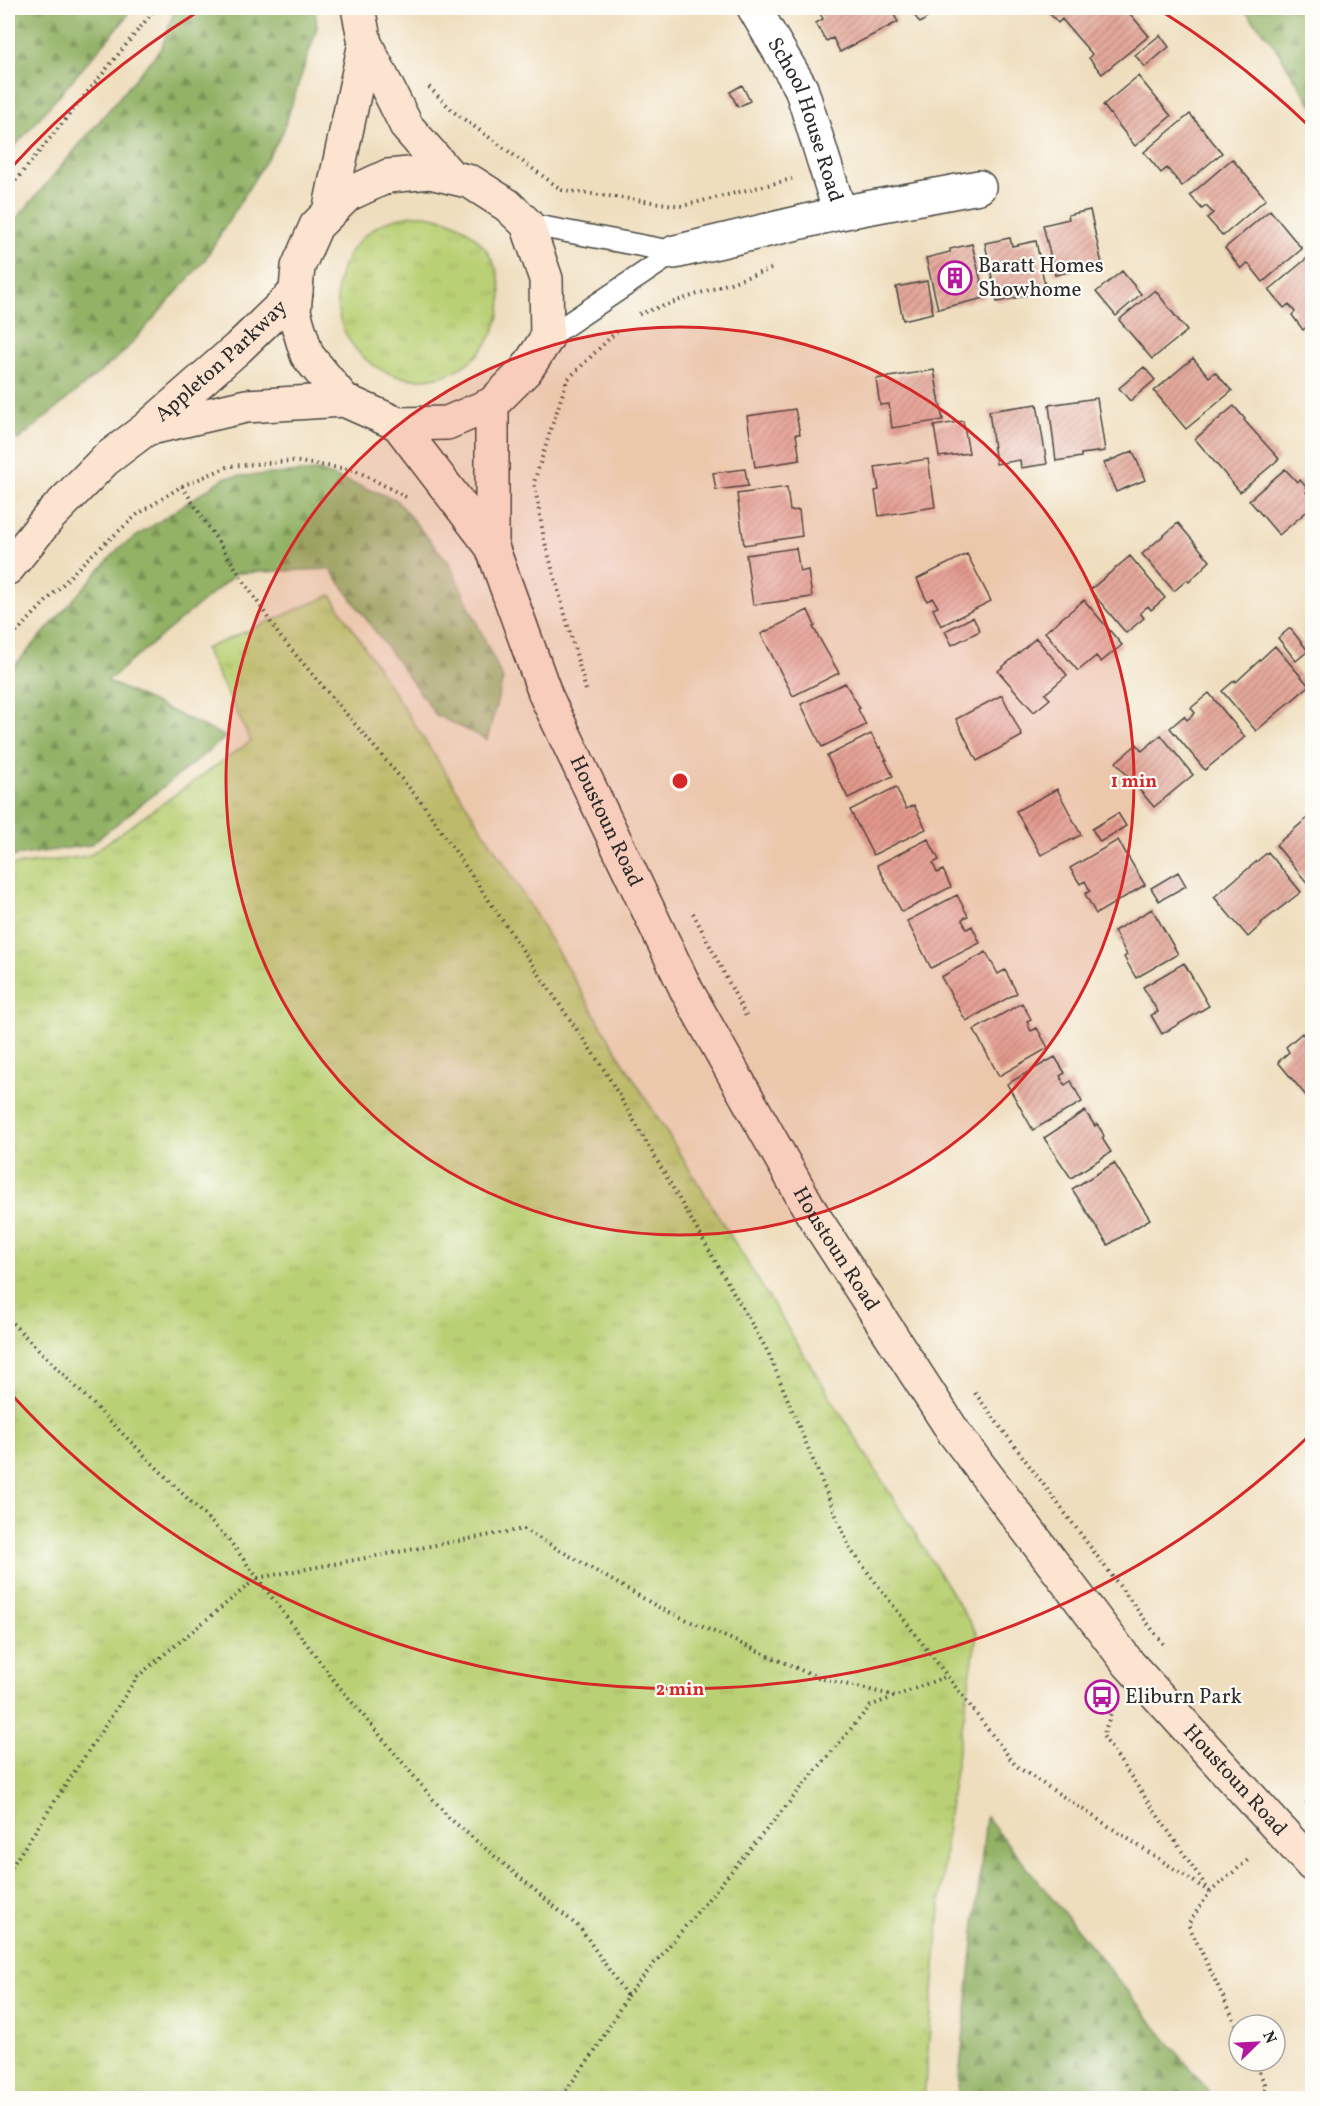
<svg xmlns="http://www.w3.org/2000/svg" width="1320" height="2106" font-family="Vollkorn,serif">
  <defs>
    <pattern id="grass-tufts" width="24" height="20" patternUnits="userSpaceOnUse" patternTransform="scale(1.5)"><rect width="24" height="20" fill="#bad074"/><path d="M3 7l-1-3M5 7V3M7 7l1-3M15 17l-1-3M17 17v-4M19 17l1-3" fill="none" stroke="#a0b365"/></pattern>
    <pattern id="forest-firs" width="22" height="20" patternUnits="userSpaceOnUse" patternTransform="scale(1.5)"><rect width="22" height="20" fill="#93b266"/><path d="M5 1l3.5 6h-7zM16 11l3.5 6h-7z" fill="#789154"/></pattern>
    <pattern id="building-hatch" width="6" height="6" patternUnits="userSpaceOnUse" patternTransform="scale(1.5)"><rect width="6" height="6" fill="#e4a89a"/><path d="M-1 1l2-2M0 6l6-6M5 7l2-2" fill="none" stroke="#b9897e"/></pattern>
  </defs>
  <rect width="100%" height="100%" fill="#fdfcf7"/>
  <filter id="ink" filterUnits="userSpaceOnUse"><feTurbulence type="fractalNoise" baseFrequency=".0167" numOctaves="2"/><feDisplacementMap in="SourceGraphic" scale="12" xChannelSelector="R" yChannelSelector="G"/><feConvolveMatrix kernelMatrix="1 2 1 2 8 2 1 2 1" color-interpolation-filters="sRGB"/></filter>
  <filter id="wash" filterUnits="userSpaceOnUse"><feTurbulence type="fractalNoise" baseFrequency=".008" numOctaves="4" result="noise"/><feDisplacementMap in="SourceGraphic" scale="24" xChannelSelector="R" yChannelSelector="G"/><feGaussianBlur stdDeviation="1.35" result="paint"/><feColorMatrix in="noise" values="0 0 0 0 0 0 0 0 0 0 0 0 0 0 0 0 0 1.4 0 .05"/><feComposite in="paint" operator="in"/></filter>
  <g filter="url(#wash)">
    <rect width="100%" height="100%" fill="#efdebe"/>
    <path fill="url(#grass-tufts)" stroke="#727e50" stroke-width="1.5" d="M337 297a82 82 0 1 1 164 0a82 82 0 1 1-164 0Z
      M331,595L511,874L628,1070L977,1634L948,1814L924,2098H8V866L88,856L251,741L205,649Z"/>
    <path fill="url(#forest-firs)" stroke="#5f6e48" stroke-width="1.5" d="M8,8H130L126,18L8,154Z
      M175,8H315L317,28L282,134L204,261L124,352L18,440L8,430V229L162,47Z
      M1242,8H1312V105L1269,38Z
      M319,471L395,499L449,563L503,679L487,740L436,715L330,569L237,573L107,681L226,737L90,845L8,857V673L119,548L226,477Z
      M986,1817L1214,2098H957Z"/>
    <g id="blocks">
      <path fill="url(#building-hatch)" d="M817,8H890L898,22L840,52L833,38L826,41L816,23L823,19Z
        M909,8H934L937,11L920,23Z
        M1045,8H1125L1149,36L1102,74L1089,58L1092,54L1077,37L1062,19L1058,23Z
        M1160,35L1169,47L1145,67L1135,55Z
        M1138,76L1171,116L1135,146L1103,105Z
        M742,85L750,101L738,107L730,92Z
        M1190,114L1222,153L1182,186L1167,168L1161,173L1144,152Z
        M1232,159L1266,199L1223,236L1207,218L1213,213L1206,206L1202,209L1190,195Z
        M1090,210L1102,264L1055,275L1043,225L1069,219L1068,215Z
        M1270,210L1302,249L1263,282L1248,263L1241,269L1225,248Z
        M1010,238L1012,246L1036,241L1046,291L997,302L985,243Z
        M972,244L985,298L938,309L926,258L950,252V249Z
        M1312,254V322L1303,330L1292,315L1295,312L1289,304L1284,308L1269,290Z
        M1122,271L1141,294L1116,316L1096,292Z
        M927,281L933,313L903,320L896,287Z
        M1155,290L1187,331L1152,359L1119,320Z
        M1193,358L1209,377L1215,372L1232,391L1186,429L1154,391Z
        M1144,367L1155,380L1130,401L1119,388Z
        M934,370L943,420L892,428L889,404L880,405L876,379Z
        M1097,398L1105,451L1081,454V457L1056,461L1049,405Z
        M1037,404L1047,464L1021,468L1020,460L996,464L989,411Z
        M1234,406L1245,419L1244,420L1279,459L1240,492L1195,439Z
        M795,409L800,434H796L800,460L755,467L747,416Z
        M963,421L969,453L939,457L934,426Z
        M1133,451L1145,480L1116,492L1104,463Z
        M928,459L935,507L879,516L875,491L879,490L875,467Z
        M745,469L748,486L716,490L713,473Z
        M1285,469L1297,482L1300,480L1309,490L1306,492L1312,500V507L1279,535L1249,500Z
        M787,487L790,511L799,510L802,536L744,545L737,494Z
        M1178,523L1210,561L1189,582L1187,580L1174,591L1142,554Z
        M796,548L800,572L808,570L812,597L753,605L746,555Z
        M967,554L991,601L941,626L933,609L938,607L935,602L933,598L927,601L917,579Z
        M1130,556L1165,598L1151,610L1148,606L1140,613L1144,618L1126,633L1090,590Z
        M1084,600L1122,645L1101,662L1096,656L1078,671L1045,632Z
        M808,610L815,626L813,627L839,673L793,696L761,634Z
        M973,617L980,631L952,645L945,631Z
        M1290,628L1308,651L1296,661L1278,638Z
        M1036,638L1067,675L1045,694L1050,699L1034,712L998,671Z
        M1275,646L1309,686L1256,731L1222,691L1235,680L1236,682Z
        M845,683L860,708L858,709L866,725L822,747L801,704Z
        M1209,693L1245,737L1205,770L1170,728L1184,716L1187,720L1192,716L1195,713L1191,708Z
        M1002,695L1022,736L977,761L956,719Z
        M871,734L879,748L880,747L883,753L887,760H885L893,776L848,798L827,756Z
        M1161,735L1193,775L1154,807L1116,762L1137,744L1142,751Z
        M896,787L906,809L914,805L926,829L873,855L850,810Z
        M1057,789L1081,835L1041,855L1016,811Z
        M1118,813L1126,826L1100,842L1092,829Z
        M1312,814V881L1309,885L1276,845Z
        M928,839L939,860L933,863L937,873L943,870L951,887L902,912L877,865Z
        M1118,840L1145,885L1096,914L1085,894L1090,891L1085,881L1080,884L1070,868Z
        M1268,852L1301,892L1261,923L1262,924L1248,937L1214,897Z
        M1178,872L1186,886L1159,901L1151,888Z
        M957,895L968,916L962,919L964,924L967,929L972,926L980,943L931,968L907,921Z
        M1152,909L1178,954L1136,978L1124,957L1127,955L1114,931Z
        M986,952L998,974L1005,970L1017,993L966,1021L941,977Z
        M1184,963L1209,1006L1162,1034L1151,1015L1158,1012L1143,987Z
        M1022,1003L1031,1019L1027,1021L1029,1027L1031,1031L1037,1028L1048,1048L999,1076L974,1030Z
        M1312,1032V1103L1278,1062L1289,1052L1286,1047L1302,1033L1306,1038Z
        M1055,1057L1065,1073L1060,1076L1065,1085L1071,1081L1082,1102L1033,1130L1007,1084Z
        M1085,1111L1095,1126L1097,1124L1101,1130L1104,1136L1102,1138L1111,1152L1071,1178L1044,1138Z
        M1114,1163L1150,1219L1108,1245L1072,1189Z"/>
    </g>
  </g>
  <g filter="url(#ink)">
    <use href="#blocks" fill-opacity="0" stroke="#484641" stroke-width="1.5"/>
    <g fill="none" stroke-linecap="round" stroke-linejoin="round">
      <defs>
        <path id="lane" d="M527,224L675,252
          M547,338L675,252"/>
        <g id="street">
          <path id="s1" d="M754,8L801,88L840,213"/>
          <path d="M675,252L840,213L979,187"/>
        </g>
        <g id="secondary">
          <path d="M358,8L365,43L407,127L451,177"/>
          <path d="M430,172L471,182L507,205L527,224L546,279L547,338L526,370L492,404L447,423L398,424L344,400L307,355L294,312L298,267L316,226L347,195L388,176Z"/>
          <path d="M329,212L365,43"/>
          <path d="M492,404V547"/>
          <path id="s2" d="M398,424L492,547L546,696L687,991L813,1215L955,1434L1129,1664L1312,1865"/>
          <path d="M151,428L246,406L344,400"/>
          <path id="s3" d="M8,568L50,516L105,460L146,429L238,348L296,292"/>
        </g>
      </defs>
      <use href="#lane" stroke="#484641" stroke-width="24"/>
      <use href="#street" stroke="#484641" stroke-width="36"/>
      <use href="#secondary" stroke="#484641" stroke-width="36"/>
      <path stroke="#484641" stroke-width="4" stroke-dasharray="1.5 4.5" stroke-linecap="butt" d="M429,87L454,112L562,190L682,206L792,179
        M8,190L156,8
        M639,314L771,269
        M182,486L279,635L423,804L605,1071L768,1352L850,1549L1016,1766L1210,1892
        M8,641L85,561L138,514L182,486L230,466L292,461L355,470L406,497
        M586,690L544,539L534,482L567,380L617,331
        M693,913L747,1018
        M8,1319L229,1540L332,1678L448,1817L581,1929L627,1996L594,2053L560,2098
        M975,1393L1163,1644
        M1115,1703L1103,1736L1208,1889
        M1306,1804L1312,1799
        M8,1872L138,1676L257,1578L523,1529L660,1608L819,1678L896,1696
        M627,1996L870,1706L947,1676
        M1239,2030L1188,1924L1210,1892L1249,1859
        M1254,2061L1265,2084V2098"/>
      <use href="#lane" stroke="#fff" stroke-width="21"/>
      <use href="#street" stroke="#fff" stroke-width="33"/>
      <use href="#secondary" stroke="#fde4d1" stroke-width="33"/>
    </g>
  </g>
  <circle cx="680" cy="781" r="454" fill="#d62828" fill-opacity=".12"/>
  <g fill="none" stroke="#d62828" stroke-width="3">
    <circle cx="680" cy="781" r="454"/>
    <path d="M1311 1434A908 908 0 0 1 11 1394M11 168A908 908 0 0 1 199 11M1161 11A908 908 0 0 1 1311 128"/>
  </g>
  <defs>
    <symbol id="building-ring" viewBox="-11 -11 22 22"><circle r="9.5" fill="#fdfcf7" stroke="#b5179e" stroke-width="1.5"/><path d="M-4-6H4V6H1V3H-1V6H-4ZM-2.5-4.3h1.7v1.8h-1.7ZM.8-4.3h1.7v1.8H.8ZM-2.5-1h1.7V.8h-1.7ZM.8-1h1.7V.8H.8Z" fill="#b5179e"/></symbol>
    <symbol id="bus-ring" viewBox="-11 -11 22 22"><circle r="9.5" fill="#fdfcf7" stroke="#b5179e" stroke-width="1.5"/><path d="M-5-6H5V4H4V6H2V4H-2V6H-4V4H-5ZM-3.5-4V0h7V-4ZM-3.5 1.2v1.5H-2V1.2ZM2 1.2v1.5H3.5V1.2Z" fill="#b5179e"/></symbol>
  </defs>
  <g fill-rule="evenodd">
    <use href="#building-ring" x="936" y="259" width="38" height="38"/>
    <use href="#bus-ring" x="1083" y="1678" width="38" height="38"/>
  </g>
  <g text-anchor="middle" dominant-baseline="central" stroke-width="4.5" stroke-linejoin="round" paint-order="stroke">
    <g font-size="21" fill="#2b2b2b" stroke="#fdfcf7">
      <text stroke="none"><textPath href="#s1" startOffset="124">School House Road</textPath></text>
      <text stroke="none"><textPath href="#s3" startOffset="298">Appleton Parkway</textPath></text>
      <text stroke="none"><textPath href="#s2" startOffset="452">Houstoun Road</textPath></text>
      <text stroke="none"><textPath href="#s2" startOffset="938">Houstoun Road</textPath></text>
      <text stroke="none"><textPath href="#s2" startOffset="1604">Houstoun Road</textPath></text>
    </g>
    <g font-size="21" fill="#2b2b2b" stroke="#fdfcf7" text-anchor="start">
      <text x="978" y="266">Baratt Homes<tspan x="978" dy="24">Showhome</tspan></text>
      <text x="1125" y="1697">Eliburn Park</text>
    </g>
  </g>
  <circle cx="680" cy="781" r="9" fill="#d62828" stroke="#fdfcf7" stroke-width="3"/>
  <g font-size="18" text-anchor="middle" font-weight="bold" fill="#d62828" stroke="#fdfcf7" stroke-width="4.5" stroke-linejoin="round" paint-order="stroke">
    <text x="1134" y="787">1 min</text>
    <text x="680" y="1695">2 min</text>
  </g>
  <rect width="1320" height="2106" fill="none" stroke="#fdfcf7" stroke-width="30"/>
  <g transform="translate(1257 2043) rotate(66)"><circle r="28" fill="#fdfcf7" stroke="#a9a8a5" stroke-width="1.5"/>
  <path d="M0-4.5L10 22L0 15L-10 22Z" fill="#b5179e"/>
  <text y="-9" font-size="16" font-weight="bold" text-anchor="middle" fill="#2b2b2b">N</text>
  </g>
</svg>
